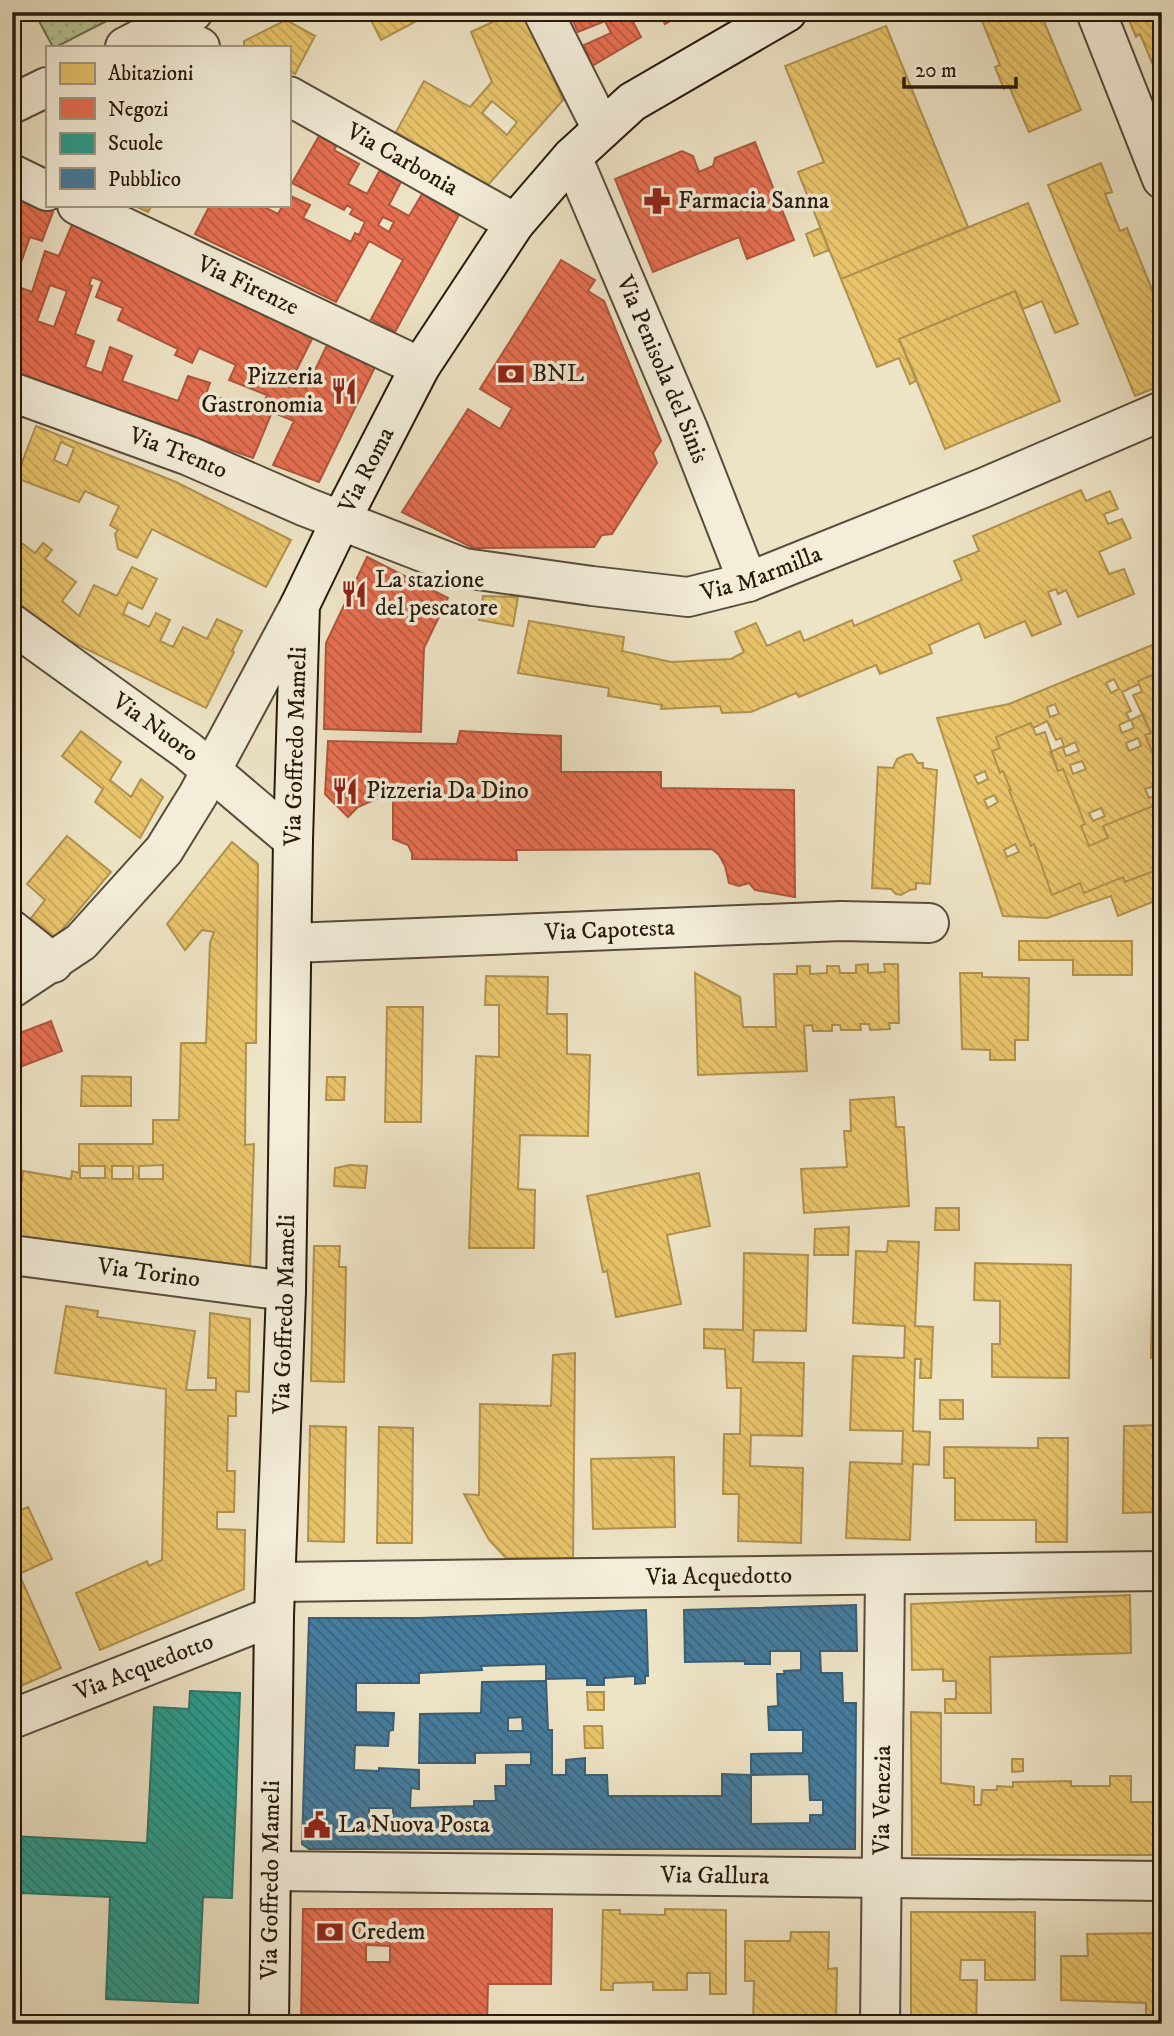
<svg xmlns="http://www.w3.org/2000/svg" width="1174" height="2036" font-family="'IM FELL DW Pica',serif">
  <defs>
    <pattern id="grass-dots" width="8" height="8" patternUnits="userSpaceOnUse" patternTransform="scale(1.75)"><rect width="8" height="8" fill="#b8c495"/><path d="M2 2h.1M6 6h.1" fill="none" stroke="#9ea87f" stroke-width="1.8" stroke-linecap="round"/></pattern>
    <pattern id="homes-back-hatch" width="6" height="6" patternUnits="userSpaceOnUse" patternTransform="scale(1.75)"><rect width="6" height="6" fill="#e9c46a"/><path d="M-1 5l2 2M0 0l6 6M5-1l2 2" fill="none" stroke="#c8a85b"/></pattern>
    <pattern id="shops-back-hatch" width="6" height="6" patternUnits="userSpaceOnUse" patternTransform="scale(1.75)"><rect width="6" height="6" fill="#e76f51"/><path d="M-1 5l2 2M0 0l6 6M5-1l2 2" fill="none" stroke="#bb5a42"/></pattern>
    <pattern id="schools-back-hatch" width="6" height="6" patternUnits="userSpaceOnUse" patternTransform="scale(1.75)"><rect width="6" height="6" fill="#2a9d8f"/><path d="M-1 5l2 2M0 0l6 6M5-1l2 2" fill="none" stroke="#247f73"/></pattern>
    <pattern id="public-back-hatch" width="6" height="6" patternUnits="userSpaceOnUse" patternTransform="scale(1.75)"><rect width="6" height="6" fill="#457b9d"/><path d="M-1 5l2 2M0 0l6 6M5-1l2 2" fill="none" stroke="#3a647e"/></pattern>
  </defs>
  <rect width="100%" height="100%" fill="#ede3c5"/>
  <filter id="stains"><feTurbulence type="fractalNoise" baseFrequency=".00286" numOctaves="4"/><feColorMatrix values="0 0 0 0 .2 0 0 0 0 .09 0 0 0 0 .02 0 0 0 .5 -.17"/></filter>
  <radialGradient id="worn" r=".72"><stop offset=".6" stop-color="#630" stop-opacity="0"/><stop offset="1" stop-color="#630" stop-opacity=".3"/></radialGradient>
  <path fill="url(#grass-dots)" stroke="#706f50" stroke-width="2" d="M34,12H124L56,47H53Z"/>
  <path fill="url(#homes-back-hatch)" stroke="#af914e" stroke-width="2" fill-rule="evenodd" d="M367,12H424L426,16L381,40Z
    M514,12H524L563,100L488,185L396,132L424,81L470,107L492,82L471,32ZM492,101L517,122L507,135L482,113Z
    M1003,12H1040L1081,110L1029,132L1009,86L1004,89L995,67L1000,65L982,21Z
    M1162,12V78L1159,79L1140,34L1136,37L1126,13Z
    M286,20L315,36L295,74L289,70V47H248L244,45V41Z
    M886,26L968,227L841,279L798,172L824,162L785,66Z
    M1101,163L1112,192L1105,194L1120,231L1127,228L1160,309L1153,312L1162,333V385L1135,396L1048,185Z
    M1028,203L1078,324L1055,333L1042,301L1023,309L1015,291L899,339L917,380L910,384L899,358L877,367L841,279Z
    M133,205H152L148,212Z
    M820,228L829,250L814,256L806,234Z
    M1015,291L1060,401L945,449L899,339Z
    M36,426L176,482L291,540L266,587L152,529L137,558L118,549L115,534L118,530L110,525L119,506L85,491L79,502L16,478ZM61,442L74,448L67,466L54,460Z
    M1081,490L1086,501L1110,491L1118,509L1104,514L1108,524L1122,519L1131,538L1099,552L1109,574L1124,569L1134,594L1078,617L1066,590L1058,594L1056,589L1048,592L1061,624L1032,636L1025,621L985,638L979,623L929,645L932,653L880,674L876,665L799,697L796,693L751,712L722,713L720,706L661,709L662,705L608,696L609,688L518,673L529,621L624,637L622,651L671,662L731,659L744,652L735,632L756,623L767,646L800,631L804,641L852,620L854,626L962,580L954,561L979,551L973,536Z
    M12,536L35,553L43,543L52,550L45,559L76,582L62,601L79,616L94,585L117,596L132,567L157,579L142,609L128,602L123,614L149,627L156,613L170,620L160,641L173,647L183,627L207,639L217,619L242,631L232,651L234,652L206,708L66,639L12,598Z
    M483,596L518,597L513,626L479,620Z
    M1162,641V671L1138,681L1139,684L1122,692L1131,711L1126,713L1130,720L1119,725L1122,733L1134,728L1131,720L1143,714L1151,733L1145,735L1162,775V812L1158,804L1103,826L1108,838L1089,846L1081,826L1085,824L1063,769L1058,771L1050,752L1064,746L1061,738L1056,740L1047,721L1033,728L1031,723L996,737L1000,748L992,751L1000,773L1003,771L1011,790H1009L1031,846L1034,844L1052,895L1080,883L1084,893L1123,877L1125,882L1162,868V898L1118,916L1111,896L1047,918L1003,916L937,718L1009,704ZM1114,679L1119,689L1111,693L1106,683ZM1055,704L1059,714L1050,717L1047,707ZM1138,738L1141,746L1129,751L1126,743ZM1075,742L1079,751L1066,756L1063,748ZM1082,761L1086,769L1073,774L1070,765ZM985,771L988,779L978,784L974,776ZM1157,785L1161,793L1149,798L1145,789ZM994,795L998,802L988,808L984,800ZM1101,808L1105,816L1093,821L1089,813ZM1015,844L1019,852L1007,857L1004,850Z
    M1162,671V775L1145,735L1151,733L1133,695L1142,692L1138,681Z
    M1031,723L1036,735L1045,732L1058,771L1063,769L1085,824L1081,826L1089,846L1108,838L1103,826L1158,804L1162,812V868L1125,882L1123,877L1084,893L1080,883L1052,895L1034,844L1031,846L1009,790H1011L1003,771L1000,773L992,751L1000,748L996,737Z
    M81,731L121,762L110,780L131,797L141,779L163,797L140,838L95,802L103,789L62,756Z
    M912,754L918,763H923V768L937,770L930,884L916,883V889L910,890L901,895L896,894L891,889L872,888L878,767L893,768L897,759L905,755Z
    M67,836L111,872L55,938L31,918L45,900L27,884Z
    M232,842L258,864L256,1043H246L245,1145L254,1144L250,1270L12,1241V1179L22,1181L23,1171L71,1179L72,1171L79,1173V1144H153V1120H179L181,1043H206L210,943L214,932L202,930L185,950L167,924ZM163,1165V1179H139V1166ZM80,1166H105V1178H80ZM112,1166H133V1179H112Z
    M1019,941H1132V975H1073V960H1019Z
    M868,964V973L885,972L884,964H898L899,1023H889L890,1029L870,1030L869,1024H860L861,1030H841L840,1025H832V1031H813L812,1025L804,1026L807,1071L698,1075L695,973L740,997L743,1027H776L774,974H797V966H810V974L827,973V966H839L840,973H856V965Z
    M960,973H982V977L1029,978L1028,1040H1015V1060H990V1050L962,1049Z
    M486,976L548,977L547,1014H567V1054L590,1055L588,1136L520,1135L518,1189L535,1190L534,1248H469L476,1056L499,1057V1005H485Z
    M387,1007H423L421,1122H385Z
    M82,1076L131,1077V1106H81Z
    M327,1077H345L344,1100H326Z
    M894,1097L896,1127H904L909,1206L804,1213L801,1169L847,1167L844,1131H851L850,1100Z
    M350,1165L367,1166L365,1188L334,1186L335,1168Z
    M699,1173L710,1226L667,1235L681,1304L616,1317L607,1271L603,1272L587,1196Z
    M936,1208H959V1230H935Z
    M849,1227L848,1255H814L815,1229Z
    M888,1241L919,1242L915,1326L933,1327L931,1378H920L921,1359H915L913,1431L930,1432L929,1465L913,1464L910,1540L846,1538L850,1462L902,1464L903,1431L850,1430L853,1356L904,1358L905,1326L853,1323L856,1251L887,1252Z
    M314,1246H340L339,1267H346L344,1382L311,1381Z
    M744,1253L808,1255L806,1331L754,1330L753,1362L804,1363L802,1436L751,1435L750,1466L803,1468L801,1543L738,1541L739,1494H723L724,1434H740L741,1388H727L725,1349L704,1348V1329L743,1330Z
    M1153,1253H1162V1358H1151Z
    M975,1263L1071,1265L1069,1378L992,1377V1344H1000V1301L974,1300Z
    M66,1306L98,1311L97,1317L195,1331L186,1390H216V1378H208L210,1313L250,1319L249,1392L236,1391V1416H228L227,1471H235L234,1512H217V1529L245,1530L244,1589L100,1650L76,1593L147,1561L149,1566L162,1560L166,1389L55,1373Z
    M575,1353L573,1558H506L489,1540L464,1494L479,1495L480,1404L551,1406L553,1355Z
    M940,1400H963V1419H940Z
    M1162,1425V1512L1123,1513L1124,1426Z
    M310,1426L346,1427L344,1542L308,1541Z
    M379,1427L413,1428L412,1543H377Z
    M1038,1438H1068L1067,1542H1036V1520H955V1478H944V1447L1038,1448Z
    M674,1457L675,1527L593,1529L591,1459Z
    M28,1507L52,1559L19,1574L61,1668L12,1690V1514Z
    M1130,1595L1131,1653L990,1657L991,1713H945V1699H956V1681H943V1669L912,1670L911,1604Z
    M587,1692H604V1710H588Z
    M911,1712L941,1713V1783L974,1787V1805H981L982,1790H997V1786L1013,1787V1782L1071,1781V1786H1110V1776H1131V1802H1162V1855H912Z
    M584,1726H602L603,1748H585Z
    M1012,1759H1023V1771L1012,1772Z
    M665,1909L726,1910V1994H710V1973H687V1990H653V1982L613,1983V1990H601L603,1910H620V1914L665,1915Z
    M911,1912H1035V1980H985V1960H961L960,1980H977L976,2024H911Z
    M791,1932H829L828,1969L837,1968L836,2024H753L754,1981H745V1941H790Z
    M1162,1933V2024H1146V2003L1061,2000V1956H1088L1087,1934Z"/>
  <path fill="url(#shops-back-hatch)" stroke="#ad563c" stroke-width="2" fill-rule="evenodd" d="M569,12H628L641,37L592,66L584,45L611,33L605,21L578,32Z
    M659,12H685L665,24Z
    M319,136L337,145L334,150L359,164L348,184L367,194L380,170L401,182L389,205L409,216L422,194L459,215L395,332L371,319L403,260L369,241L336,302L195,234L210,205H260L278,214L283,205H289V195L310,205L303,218L351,242L355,233L359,235L365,222L350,214L353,209L347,205L344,210L292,183ZM383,217L394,222L389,232L378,225Z
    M755,142L794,240L747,259L739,237L653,272L615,179L682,151L693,156L699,172L713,166L715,158Z
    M16,195L53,212L42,241L30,237L13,285L32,292L45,251L59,256L73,222L313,337L291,381L306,389L327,345L375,367L319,482L273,465L294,421L272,412L253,458L12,372V204ZM92,277L102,281L96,297L123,308L118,320L178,349L175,355L192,363L199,348L236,365L229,380L267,395L261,410L206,394L210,383L188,376L178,401L122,381L132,356L110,347L102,373L85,367L94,341L75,334L92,286L89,285ZM50,285L67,291L54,327L37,321Z
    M561,260L595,280L588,291L604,301L661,441L653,453L657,463L612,534L602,535L594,547L473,548L402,512L468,409L500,429L512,408L480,389Z
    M367,557L448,598L424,648L421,732L324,729L326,643Z
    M460,731L561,736V772H661V788L794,790L795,897L755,890L749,883L739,886L729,883L725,866L719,855L712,849L516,850L517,860L412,859V853L408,845L393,839V797L376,799L358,807L348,817L325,794L328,741L457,744Z
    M51,1021L62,1051L12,1070V1036Z
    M303,1909H552L551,1984H488L487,2024H301ZM366,1945L390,1946V1962H366Z"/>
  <path fill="url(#schools-back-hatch)" stroke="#297668" stroke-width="2" d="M190,1691L240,1693L232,1898L203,1897L198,2003L106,1999L110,1897L21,1893L20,1909H12V1836L147,1843L154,1707L189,1709Z"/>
  <path fill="url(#public-back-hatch)" stroke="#3c5e72" stroke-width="2" fill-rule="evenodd" d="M856,1605L857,1651H820L821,1673H842L843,1703H856L855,1849H309L302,1844L309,1618H419L646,1610L648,1676H645V1683L635,1684V1676L604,1678V1685H587V1678L546,1679V1664L481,1666L482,1670L419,1673V1683H356V1712L394,1713L393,1730L389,1731L388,1746L355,1745L354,1770L379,1771V1768L419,1770V1789L411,1788L410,1808L474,1806V1801H496L495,1786H506V1765H531V1752L475,1753V1763H419L420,1714L481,1713L482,1682L546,1681L548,1730H552V1775H566V1760L585,1758V1775H607L608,1796H722V1774L751,1775V1754L803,1753V1730H769L768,1707L778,1706L777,1674H785L784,1671L801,1670V1651H770V1664H745V1661L685,1662L684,1610ZM522,1717L523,1731H508V1718ZM809,1774L810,1800H823V1815H810V1823L751,1824V1775ZM369,1808H393V1826H369Z"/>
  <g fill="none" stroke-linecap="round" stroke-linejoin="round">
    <defs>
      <g id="minor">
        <path d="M543,12L602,129"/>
        <path d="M1096,12L1162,179"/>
        <path d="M162,28L200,47"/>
        <path id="s1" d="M289,96L515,223"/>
        <path id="s2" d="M572,157L688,429L748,582"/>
        <path d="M12,174L47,191"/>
        <path id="s3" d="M77,205L420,367"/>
        <path id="s4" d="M12,392L189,456L306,507L464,568L592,586L688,597L748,582L983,488L1162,411"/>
        <path id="s5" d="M12,624L188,751L293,840"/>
        <path d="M12,930L53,963"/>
        <path id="s6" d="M292,943L841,921L929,923"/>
        <path d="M12,988L81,942L164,850L198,795L300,605"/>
        <path id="s7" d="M12,1255L286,1291"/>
        <path id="s8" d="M276,1582L1162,1571"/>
        <path id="s9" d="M12,1719L274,1616"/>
        <path id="s10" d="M271,1871L1162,1881"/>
        <path id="s11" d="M880,2024L885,1575"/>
      </g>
      <path id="tertiary" d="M125,47L193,12
        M12,104L47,87"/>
      <g id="secondary">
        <path id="s12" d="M269,2024L274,1616L286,1291L293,840L300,605L341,520L420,367L515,223L572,157L632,102L787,12"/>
      </g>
    </defs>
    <use href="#minor" stroke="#584c3a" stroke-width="42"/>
    <use href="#tertiary" stroke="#584c3a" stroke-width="42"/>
    <use href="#secondary" stroke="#271a0c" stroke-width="42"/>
    <use href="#minor" stroke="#f3edd9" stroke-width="38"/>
    <use href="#tertiary" stroke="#f3edd9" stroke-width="38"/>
    <use href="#secondary" stroke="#f3edd9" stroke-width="38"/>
  </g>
  <defs>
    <symbol id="pharmacy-bare" viewBox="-9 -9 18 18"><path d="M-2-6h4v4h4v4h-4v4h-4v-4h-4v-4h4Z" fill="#8f2418" stroke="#f3edd9" stroke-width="2.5" paint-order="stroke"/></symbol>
    <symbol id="bank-bare" viewBox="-9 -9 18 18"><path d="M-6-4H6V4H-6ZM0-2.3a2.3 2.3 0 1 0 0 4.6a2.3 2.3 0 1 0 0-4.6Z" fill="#8f2418" stroke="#f3edd9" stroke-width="2.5" paint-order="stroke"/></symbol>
    <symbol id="restaurant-bare" viewBox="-9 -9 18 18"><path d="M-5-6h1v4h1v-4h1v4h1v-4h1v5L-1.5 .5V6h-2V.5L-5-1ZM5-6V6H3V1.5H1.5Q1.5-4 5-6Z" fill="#8f2418" stroke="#f3edd9" stroke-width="2.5" paint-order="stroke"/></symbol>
    <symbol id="civic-bare" viewBox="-9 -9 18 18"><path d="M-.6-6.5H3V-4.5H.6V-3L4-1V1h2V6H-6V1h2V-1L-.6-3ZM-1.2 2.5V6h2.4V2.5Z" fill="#8f2418" stroke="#f3edd9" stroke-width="2.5" paint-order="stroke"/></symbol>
  </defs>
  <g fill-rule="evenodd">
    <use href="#pharmacy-bare" x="638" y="182" width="38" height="38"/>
    <use href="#bank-bare" x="492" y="355" width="38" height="38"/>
    <use href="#restaurant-bare" x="325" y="372" width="38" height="38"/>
    <use href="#restaurant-bare" x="335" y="575" width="38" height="38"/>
    <use href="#restaurant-bare" x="326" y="772" width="38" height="38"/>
    <use href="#civic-bare" x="298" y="1806" width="38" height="38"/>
    <use href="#bank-bare" x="311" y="1913" width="38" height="38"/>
  </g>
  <g text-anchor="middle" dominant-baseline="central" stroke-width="7" stroke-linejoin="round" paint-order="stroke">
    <g font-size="24" fill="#271a0c" stroke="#f3edd9">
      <text stroke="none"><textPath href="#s1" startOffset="130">Via Carbonia</textPath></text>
      <text stroke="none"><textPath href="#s3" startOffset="189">Via Firenze</textPath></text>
      <text stroke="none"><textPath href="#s2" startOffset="231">Via Penisola del Sinis</textPath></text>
      <text stroke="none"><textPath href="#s4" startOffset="177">Via Trento</textPath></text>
      <text stroke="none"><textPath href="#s12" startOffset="1570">Via Roma</textPath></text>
      <text stroke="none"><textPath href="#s4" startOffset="788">Via Marmilla</textPath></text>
      <text stroke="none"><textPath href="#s5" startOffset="177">Via Nuoro</textPath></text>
      <text stroke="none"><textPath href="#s12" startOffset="1278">Via Goffredo Mameli</textPath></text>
      <text stroke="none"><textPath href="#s6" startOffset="318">Via Capotesta</textPath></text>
      <text stroke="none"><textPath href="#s7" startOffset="138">Via Torino</textPath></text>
      <text stroke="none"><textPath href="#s12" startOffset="710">Via Goffredo Mameli</textPath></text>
      <text stroke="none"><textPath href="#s8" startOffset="443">Via Acquedotto</textPath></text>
      <text stroke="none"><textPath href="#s9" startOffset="142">Via Acquedotto</textPath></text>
      <text stroke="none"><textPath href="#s11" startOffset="224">Via Venezia</textPath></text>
      <text stroke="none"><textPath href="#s10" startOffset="444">Via Gallura</textPath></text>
      <text stroke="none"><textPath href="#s12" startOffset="144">Via Goffredo Mameli</textPath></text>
    </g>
    <g font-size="24" fill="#271a0c" stroke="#f3edd9" text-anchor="start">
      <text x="678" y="201">Farmacia Sanna</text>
      <text x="532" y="374">BNL</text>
      <text x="323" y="377" text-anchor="end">Pizzeria<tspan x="323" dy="28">Gastronomia</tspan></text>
      <text x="375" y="580">La stazione<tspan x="375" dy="28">del pescatore</tspan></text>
      <text x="366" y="791">Pizzeria Da Dino</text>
      <text x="338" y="1825">La Nuova Posta</text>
      <text x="351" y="1932">Credem</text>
    </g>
  </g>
  <rect width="1174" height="2036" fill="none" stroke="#ede3c5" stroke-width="42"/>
  <rect x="14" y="14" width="1146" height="2008" fill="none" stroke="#271a0c" stroke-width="3.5"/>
  <rect x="21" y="21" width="1132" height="1994" fill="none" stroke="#271a0c" stroke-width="2"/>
  <rect x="46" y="46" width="245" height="161" fill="#f3edd9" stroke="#a19987" stroke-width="2"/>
  <rect x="60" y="63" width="35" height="21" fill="#e9c46a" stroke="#a19987" stroke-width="2"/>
  <text x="108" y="80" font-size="21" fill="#271a0c">Abitazioni</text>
  <rect x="60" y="98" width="35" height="21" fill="#e76f51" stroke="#a19987" stroke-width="2"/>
  <text x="108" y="116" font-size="21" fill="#271a0c">Negozi</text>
  <rect x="60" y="133" width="35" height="21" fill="#2a9d8f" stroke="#a19987" stroke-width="2"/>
  <text x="108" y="150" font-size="21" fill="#271a0c">Scuole</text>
  <rect x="60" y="168" width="35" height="21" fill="#457b9d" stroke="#a19987" stroke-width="2"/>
  <text x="108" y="186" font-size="21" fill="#271a0c">Pubblico</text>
  <path d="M904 77v10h112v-10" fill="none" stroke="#271a0c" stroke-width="3.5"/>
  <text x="915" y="77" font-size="21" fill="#271a0c" stroke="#f3edd9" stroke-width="5" paint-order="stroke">20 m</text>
  <rect width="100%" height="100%" filter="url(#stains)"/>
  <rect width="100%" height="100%" fill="url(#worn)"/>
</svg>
